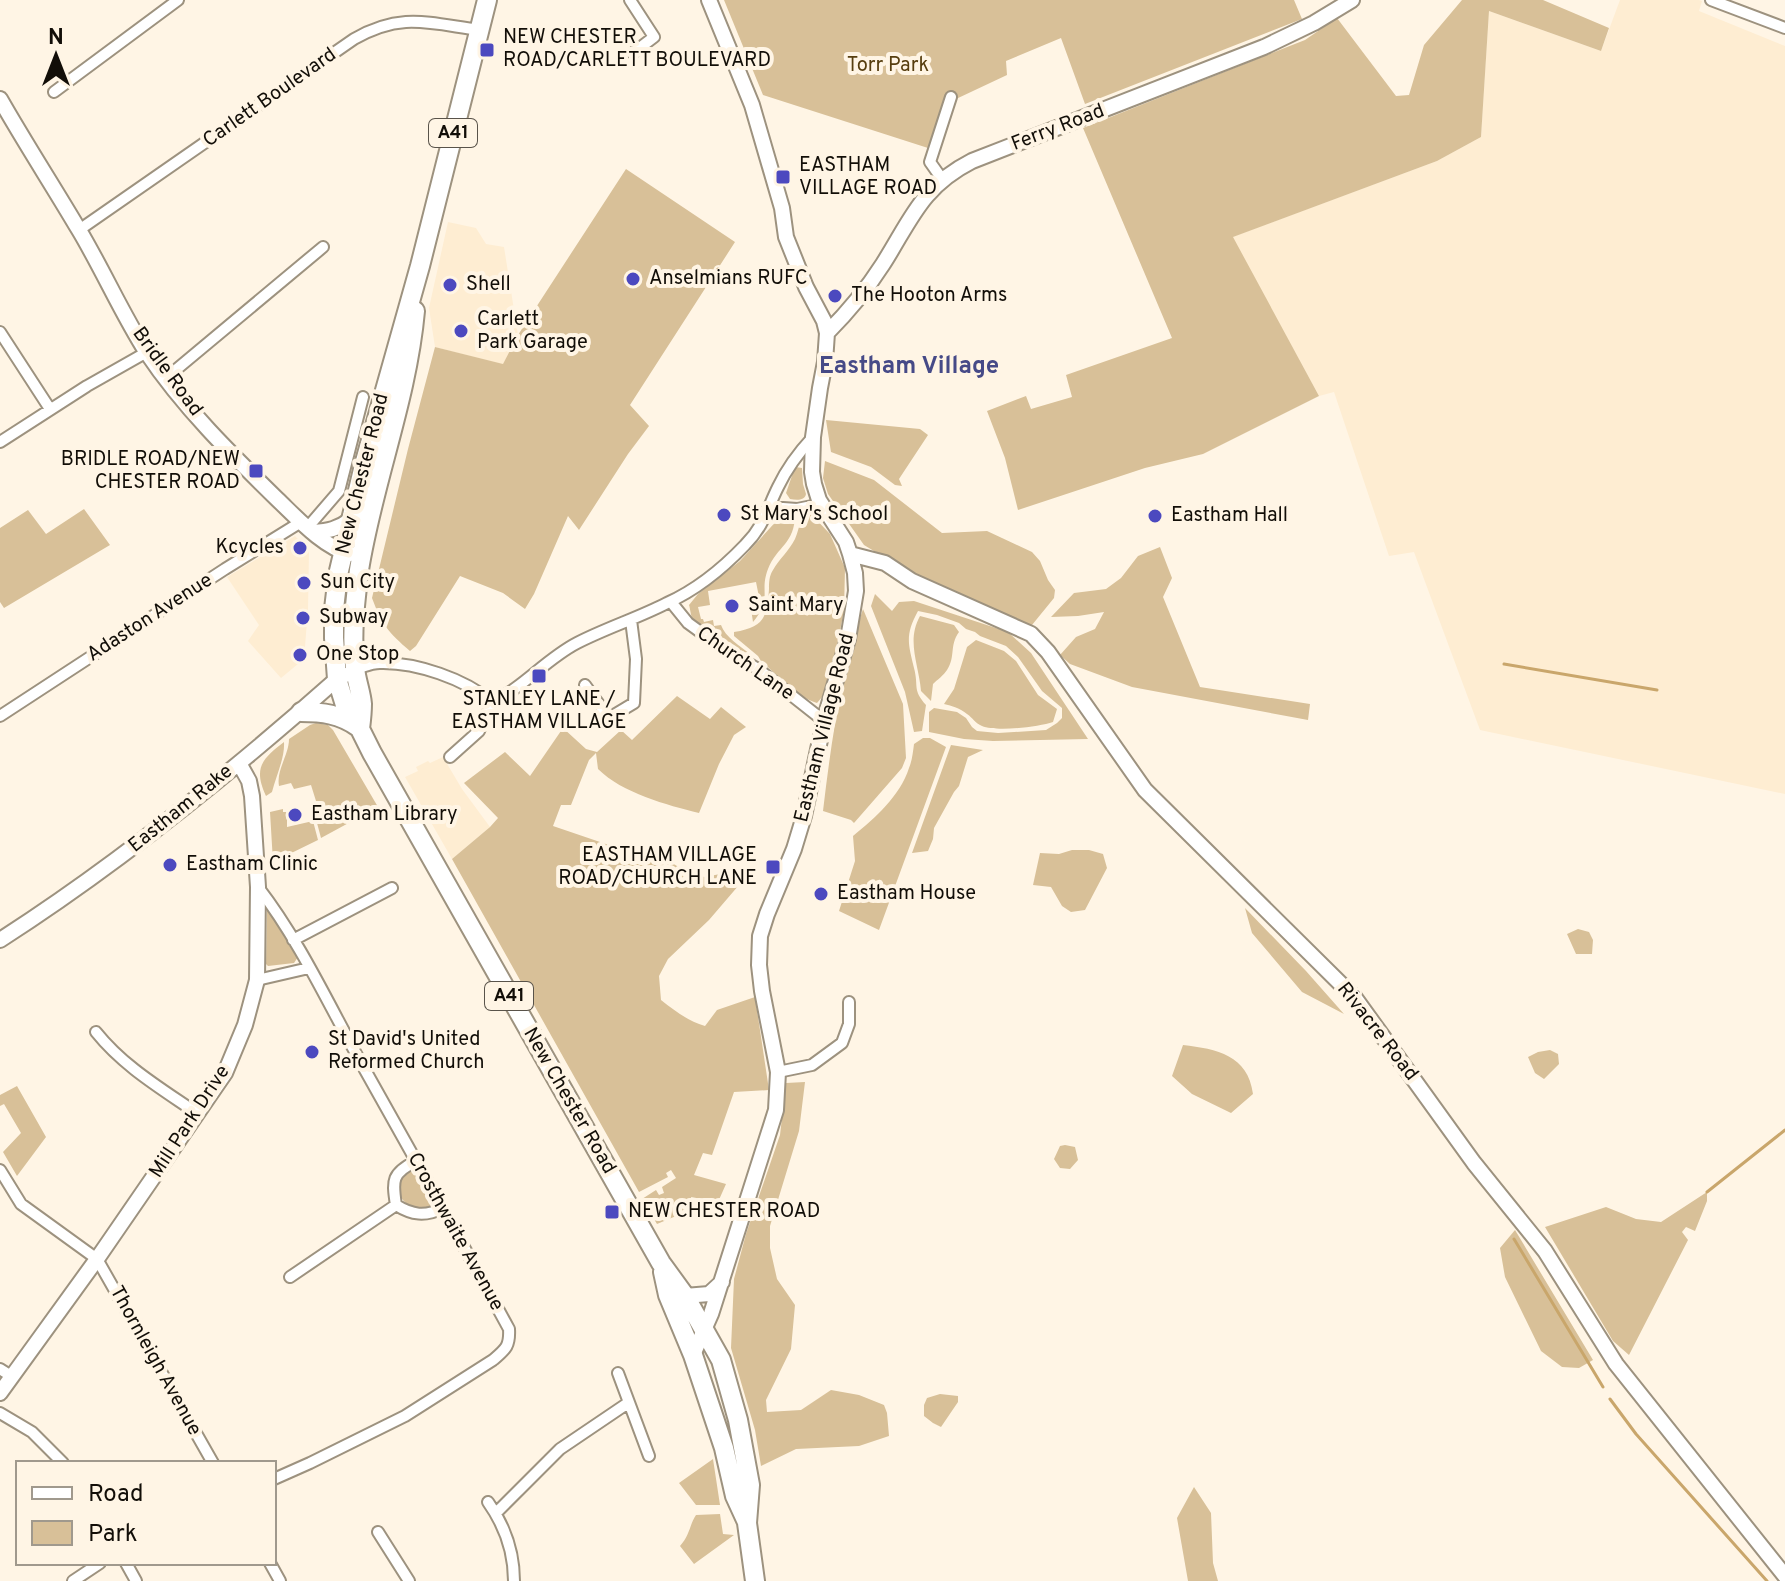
<svg xmlns="http://www.w3.org/2000/svg" width="1785" height="1581" font-family="Overpass,sans-serif">
  <rect width="100%" height="100%" fill="#fff5e5"/>
  <path fill="#feedd2" d="M1620,0H1699L1702,1L1699,11L1785,46V794L1480,730L1414,552L1389,556L1334,392L1319,396L1232,237L1437,161L1481,137L1489,11L1601,51Z
    M448,222L476,228L486,244L504,247L518,335L503,365L435,347L429,308Z
    M295,536L309,551L308,609L304,659L281,678L248,641L259,625L227,577Z
    M443,757L462,789L490,827L452,859L405,777L418,771L416,767L428,761L430,763Z"/>
  <path fill="#d8c098" d="M724,0H1294L1302,19L1085,104L1061,38L1006,61L1007,75L956,99L948,96L928,148L763,95Z
    M1462,0H1543L1609,28L1601,51L1489,11L1481,137L1437,161L1233,237L1319,396L1203,454L1145,468L1018,510L1005,458L987,411L1026,396L1031,409L1072,397L1066,375L1172,338L1083,128L1305,40L1337,18L1396,96L1409,95L1424,45Z
    M626,169L735,242L630,405L649,426L628,454L579,530L568,516L534,594L525,609L503,593L460,576L416,646L410,651C388,632 382,625 372,598L408,449L435,347L503,364L518,335Z
    M826,420L920,429L928,435L899,479L902,486L895,485L871,467L831,452Z
    M825,461L874,480L942,533L987,531L1032,552L1040,561L1048,580L1055,590L1054,598L1032,625L1024,627L930,585L864,545L828,494L823,478Z
    M795,467L802,468L803,484L806,494C805,501 796,500 790,499L786,493Z
    M84,509L110,545L4,608L0,602V528L28,510L46,534Z
    M810,513L830,534L845,568L844,611L828,690L817,703C798,698 776,674 761,661L758,656L734,636V632C764,627 767,618 769,589C769,583 769,576 773,570C779,559 789,551 795,539C800,528 799,518 810,513Z
    M795,514C795,544 777,546 768,569C759,592 773,598 753,622L751,609L761,607L756,582L708,591L710,605L698,607L701,619H703L704,622L713,620L714,626L721,625C725,637 740,646 750,654C734,648 700,634 692,618C691,616 690,608 689,605L698,594L740,561L781,516Z
    M1160,547L1172,578L1163,597L1200,687L1310,704L1308,720L1132,687L1070,664L1060,655L1076,637L1095,629L1104,612L1078,616L1051,617L1074,593L1106,589L1121,578L1138,556Z
    M875,594L892,611L899,602L914,601L1008,632L1031,653L1088,739L993,741L964,739L929,732V712L934,708L957,712L966,718L972,727L977,731L998,733L1046,730L1057,723L1062,718V708L1042,691L1018,657L1006,646L980,636L975,632L966,629L959,623L937,615L918,611C905,635 908,643 914,668C919,687 912,689 926,705L922,731L914,732L905,692L871,606Z
    M863,609L903,704L906,758L902,768L854,823L851,820L823,811C831,743 841,673 863,609Z
    M920,616L954,625L959,632C949,646 956,656 947,670C944,675 937,680 933,684L931,701L921,691C919,665 906,641 920,616Z
    M976,640L1004,651L1016,661L1038,695L1057,709L1053,722C1038,727 996,732 982,726C975,723 973,718 967,714C960,708 952,706 944,704L954,689L967,647Z
    M677,696L710,719L721,707L746,727L734,735L719,764L699,813C667,805 622,793 598,769L596,753L589,760L571,805H561L553,826L647,858L657,854L692,875L705,877L720,874L743,875L739,885L709,920L668,959L659,976L661,1000C675,1011 688,1021 705,1026L717,1010L755,997L769,1090L734,1092L712,1155L703,1153L694,1175L726,1184L718,1202L691,1197L694,1209L689,1215L681,1214L657,1224L642,1199L656,1190L659,1195L664,1193L662,1187L676,1178L671,1170L666,1173L668,1177L639,1192L452,859L490,827L498,818L464,783L505,752L530,776L563,728L586,749L597,752L621,730L632,740Z
    M316,723L328,725L333,730L378,807L321,838L317,823L324,820L319,801H316L311,785L294,789L291,783L279,786C276,770 289,755 289,739L310,725Z
    M923,738H930L946,747L879,930L839,911L855,861L853,836C875,818 900,796 909,768C912,761 913,752 914,744Z
    M284,742C285,758 276,776 272,792L266,796C253,768 262,759 284,742Z
    M951,745L983,750L968,757L959,786L954,792L934,828L933,839L928,851L912,853Z
    M283,809V812H287V827L313,821L318,840L273,862L270,812Z
    M1072,850H1089L1103,854L1107,868L1085,910L1071,912L1062,906L1051,887L1033,885L1040,853L1059,854Z
    M1245,908L1306,971L1344,1014L1302,992L1252,933Z
    M267,909H271L298,957L294,963L268,966L266,964Z
    M1578,929L1589,932L1593,940L1592,954H1576L1567,934Z
    M1183,1045C1217,1049 1248,1055 1253,1094L1231,1113L1192,1094L1172,1076Z
    M1550,1050L1558,1054L1559,1064L1544,1079L1535,1073L1528,1057L1538,1052Z
    M805,1082L799,1131L770,1226V1248L777,1279L795,1305L791,1349L766,1400L767,1412L801,1410L831,1390L859,1395L884,1405L887,1413L889,1436L859,1446L796,1449L761,1466L755,1430L731,1348L734,1279L746,1234L780,1135L786,1083Z
    M17,1086L46,1137L17,1176L3,1152L21,1133L4,1104L0,1106V1095Z
    M1065,1145L1075,1147L1078,1160L1070,1169L1060,1168L1054,1159L1060,1146Z
    M411,1169C421,1177 432,1194 430,1206C403,1216 386,1184 411,1169Z
    M1707,1192V1201L1695,1231L1686,1227L1682,1232L1688,1240L1629,1355L1613,1341L1545,1227L1606,1207L1636,1219L1661,1222Z
    M1515,1230L1593,1360L1579,1368L1562,1367L1541,1351L1505,1277L1500,1248Z
    M940,1394L958,1396V1402L941,1427L933,1423L924,1416V1405L927,1398Z
    M713,1459L720,1505H696L679,1483Z
    M1194,1487L1211,1513L1213,1563L1218,1581H1188L1177,1518Z
    M720,1514L723,1534L734,1535L694,1564L680,1546C690,1535 689,1526 696,1515Z"/>
  <g fill="none" stroke-linecap="round" stroke-linejoin="round">
    <path stroke="#c9a66b" stroke-width="3" d="M1504,664L1657,690
      M1707,1192L1785,1130
      M1514,1239L1603,1387
      M1610,1399L1636,1434L1767,1581"/>
    <defs>
      <path id="street" d="M630,0L654,37L633,53
        M1711,0L1785,28
        M54,92L178,0
        M942,179L930,162L951,97
        M79,230L354,39C401,12 428,23 479,30
        M0,332L50,409
        M166,378L323,247
        M0,442L87,386L147,352
        M769,507L797,509L822,504
        M308,527L339,491L363,397
        M671,602L688,623L721,647L758,669L824,721
        M355,669C363,667 371,663 380,663C416,662 465,679 492,702C523,688 546,659 577,643C606,628 638,618 667,603C696,590 723,568 745,545C764,526 767,509 778,487C787,468 799,452 813,437
        M585,685L609,718L634,703L636,659L631,620
        M0,716L225,569L301,522
        M450,757L479,731L492,702
        M258,887C299,940 328,1003 360,1061C410,1150 460,1239 509,1329C510,1346 506,1349 493,1360L405,1416L310,1463L274,1479
        M293,940L392,888
        M257,980L309,968
        M96,1032C124,1067 162,1089 198,1114
        M778,1072L812,1065L842,1043L849,1024V1002
        M416,1161C392,1173 392,1180 396,1205C412,1215 425,1217 443,1208
        M0,1170L21,1204L97,1259L213,1463
        M290,1277L396,1205
        M0,1369L11,1376
        M618,1373L649,1456
        M0,1413L32,1432L63,1463
        M488,1502C505,1526 514,1552 514,1581
        M496,1513L560,1449L628,1403
        M378,1532L409,1581
        M126,1563L136,1581
        M270,1563L280,1581
        M73,1581L100,1563"/>
      <path id="secondary" d="M0,99C25,143 53,186 79,230C103,270 122,314 147,353C183,407 231,454 277,499C296,517 324,548 350,554
        M827,333C848,312 867,289 883,264C911,220 921,187 972,161L1264,47L1314,23L1352,0
        M314,532C328,531 338,529 350,520
        M850,554L885,563L912,581L1031,634L1048,652L1145,790L1355,998L1474,1163L1545,1251L1616,1364L1785,1576
        M0,940C120,863 231,773 337,679L345,675
        M685,1296L709,1294L722,1282
        M693,1355L711,1314L776,1110L778,1072L762,991L759,965L760,936L767,914L794,849L804,816L824,721L848,639L856,591L855,573L850,554L846,542L819,500L814,484L812,472L813,437L820,388L825,362L827,333L824,321L806,287L786,237L782,208L752,105L709,0
        M0,1393L97,1259L225,1073L245,1025L257,980L258,887L252,796L249,781L239,763"/>
      <path id="highway" d="M487,0L420,266L364,465L338,575L334,609V638L337,679L345,705L360,729L372,753L661,1263L685,1296L721,1360L738,1420L750,1485L747,1523L755,1581
        M301,712C322,712 340,714 358,727
        M360,729C361,721 362,712 362,704C361,692 356,680 355,668C351,635 355,603 359,570C373,482 407,400 415,311
        M663,1272L668,1295L693,1355L724,1448L735,1496L746,1520"/>
    </defs>
    <use href="#street" stroke="#9d927f" stroke-width="14"/>
    <use href="#secondary" stroke="#9d927f" stroke-width="18"/>
    <use href="#highway" stroke="#9d927f" stroke-width="22"/>
    <use href="#street" stroke="#fff" stroke-width="10"/>
    <use href="#secondary" stroke="#fff" stroke-width="14"/>
    <use href="#highway" stroke="#fff" stroke-width="18"/>
  </g>
  <g fill="#4c49bf" stroke="#fff5e5" stroke-width="3">
    <rect x="479" y="42" width="16" height="16" rx="4"/>
    <rect x="775" y="169" width="16" height="16" rx="4"/>
    <circle cx="633" cy="279" r="8"/>
    <circle cx="450" cy="285" r="8"/>
    <circle cx="835" cy="296" r="8"/>
    <circle cx="461" cy="331" r="8"/>
    <rect x="248" y="463" width="16" height="16" rx="4"/>
    <circle cx="724" cy="515" r="8"/>
    <circle cx="1155" cy="516" r="8"/>
    <circle cx="300" cy="548" r="8"/>
    <circle cx="304" cy="583" r="8"/>
    <circle cx="732" cy="606" r="8"/>
    <circle cx="303" cy="618" r="8"/>
    <circle cx="300" cy="655" r="8"/>
    <rect x="531" y="668" width="16" height="16" rx="4"/>
    <circle cx="295" cy="815" r="8"/>
    <circle cx="170" cy="865" r="8"/>
    <rect x="765" y="859" width="16" height="16" rx="4"/>
    <circle cx="821" cy="894" r="8"/>
    <circle cx="312" cy="1052" r="8"/>
    <rect x="604" y="1204" width="16" height="16" rx="4"/>
  </g>
  <g text-anchor="middle" dominant-baseline="central" stroke-width="8" stroke-linejoin="round" paint-order="stroke">
    <g fill="#fff5e5" stroke="#59534a" stroke-width="2">
      <rect x="429" y="119" width="48" height="28" rx="6"/>
      <rect x="485" y="982" width="48" height="28" rx="6"/>
    </g>
    <g font-size="18" font-weight="bold" fill="#120e08">
      <text x="453" y="133">A41</text>
      <text x="509" y="996">A41</text>
    </g>
    <g font-size="20" fill="#120e08" stroke="#fff5e5" text-anchor="start">
      <text x="503" y="38">NEW CHESTER<tspan x="503" dy="23">ROAD/CARLETT BOULEVARD</tspan></text>
      <text x="799" y="166">EASTHAM<tspan x="799" dy="23">VILLAGE ROAD</tspan></text>
      <text x="649" y="279">Anselmians RUFC</text>
      <text x="466" y="285">Shell</text>
      <text x="851" y="296">The Hooton Arms</text>
      <text x="477" y="320">Carlett<tspan x="477" dy="23">Park Garage</tspan></text>
      <text x="240" y="460" text-anchor="end">BRIDLE ROAD/NEW<tspan x="240" dy="23">CHESTER ROAD</tspan></text>
      <text x="740" y="515">St Mary's School</text>
      <text x="1171" y="516">Eastham Hall</text>
      <text x="284" y="548" text-anchor="end">Kcycles</text>
      <text x="320" y="583">Sun City</text>
      <text x="748" y="606">Saint Mary</text>
      <text x="319" y="618">Subway</text>
      <text x="316" y="655">One Stop</text>
      <text x="539" y="700" text-anchor="middle">STANLEY LANE /<tspan x="539" dy="23">EASTHAM VILLAGE</tspan></text>
      <text x="311" y="815">Eastham Library</text>
      <text x="757" y="856" text-anchor="end">EASTHAM VILLAGE<tspan x="757" dy="23">ROAD/CHURCH LANE</tspan></text>
      <text x="186" y="865">Eastham Clinic</text>
      <text x="837" y="894">Eastham House</text>
      <text x="328" y="1040">St David's United<tspan x="328" dy="23">Reformed Church</tspan></text>
      <text x="628" y="1212">NEW CHESTER ROAD</text>
    </g>
    <g font-size="20" fill="#573e0f" stroke="#fff5e5">
      <text x="888" y="66">Torr Park</text>
    </g>
    <g font-size="20" fill="#120e08" stroke="#fff5e5">
      <text transform="translate(270 98) rotate(-35)">Carlett Boulevard</text>
      <text transform="translate(1058 128) rotate(-21)">Ferry Road</text>
      <text transform="translate(167 372) rotate(54)">Bridle Road</text>
      <text transform="translate(363 474) rotate(-76)">New Chester Road</text>
      <text transform="translate(150 618) rotate(-33)">Adaston Avenue</text>
      <text transform="translate(745 664) rotate(35)">Church Lane</text>
      <text transform="translate(825 728) rotate(-76)">Eastham Village Road</text>
      <text transform="translate(181 809) rotate(-39)">Eastham Rake</text>
      <text transform="translate(1377 1032) rotate(52)">Rivacre Road</text>
      <text transform="translate(569 1101) rotate(60)">New Chester Road</text>
      <text transform="translate(190 1122) rotate(-57)">Mill Park Drive</text>
      <text transform="translate(455 1232) rotate(61)">Crosthwaite Avenue</text>
      <text transform="translate(155 1361) rotate(61)">Thornleigh Avenue</text>
    </g>
    <g font-size="24" font-weight="bold" fill="#464a87" stroke="#fff5e5">
      <text x="909" y="367">Eastham Village</text>
    </g>
  </g>
  <rect x="16" y="1461" width="260" height="104" fill="#fff5e5" stroke="#a0998d" stroke-width="2"/>
  <rect x="32" y="1487" width="40" height="12" fill="#ffffff" stroke="#a0998d" stroke-width="2"/>
  <text x="88" y="1501" font-size="24" fill="#120e08">Road</text>
  <rect x="32" y="1521" width="40" height="24" fill="#d8c098" stroke="#a0998d" stroke-width="2"/>
  <text x="88" y="1541" font-size="24" fill="#120e08">Park</text>
  <g transform="translate(56 56)" stroke="#fff5e5" stroke-width="6" paint-order="stroke">
  <path d="M0-6L14 30L0 20L-14 30Z" fill="#120e08"/>
  <text y="-12" font-size="22" font-weight="bold" text-anchor="middle" fill="#120e08">N</text>
  </g>
</svg>
